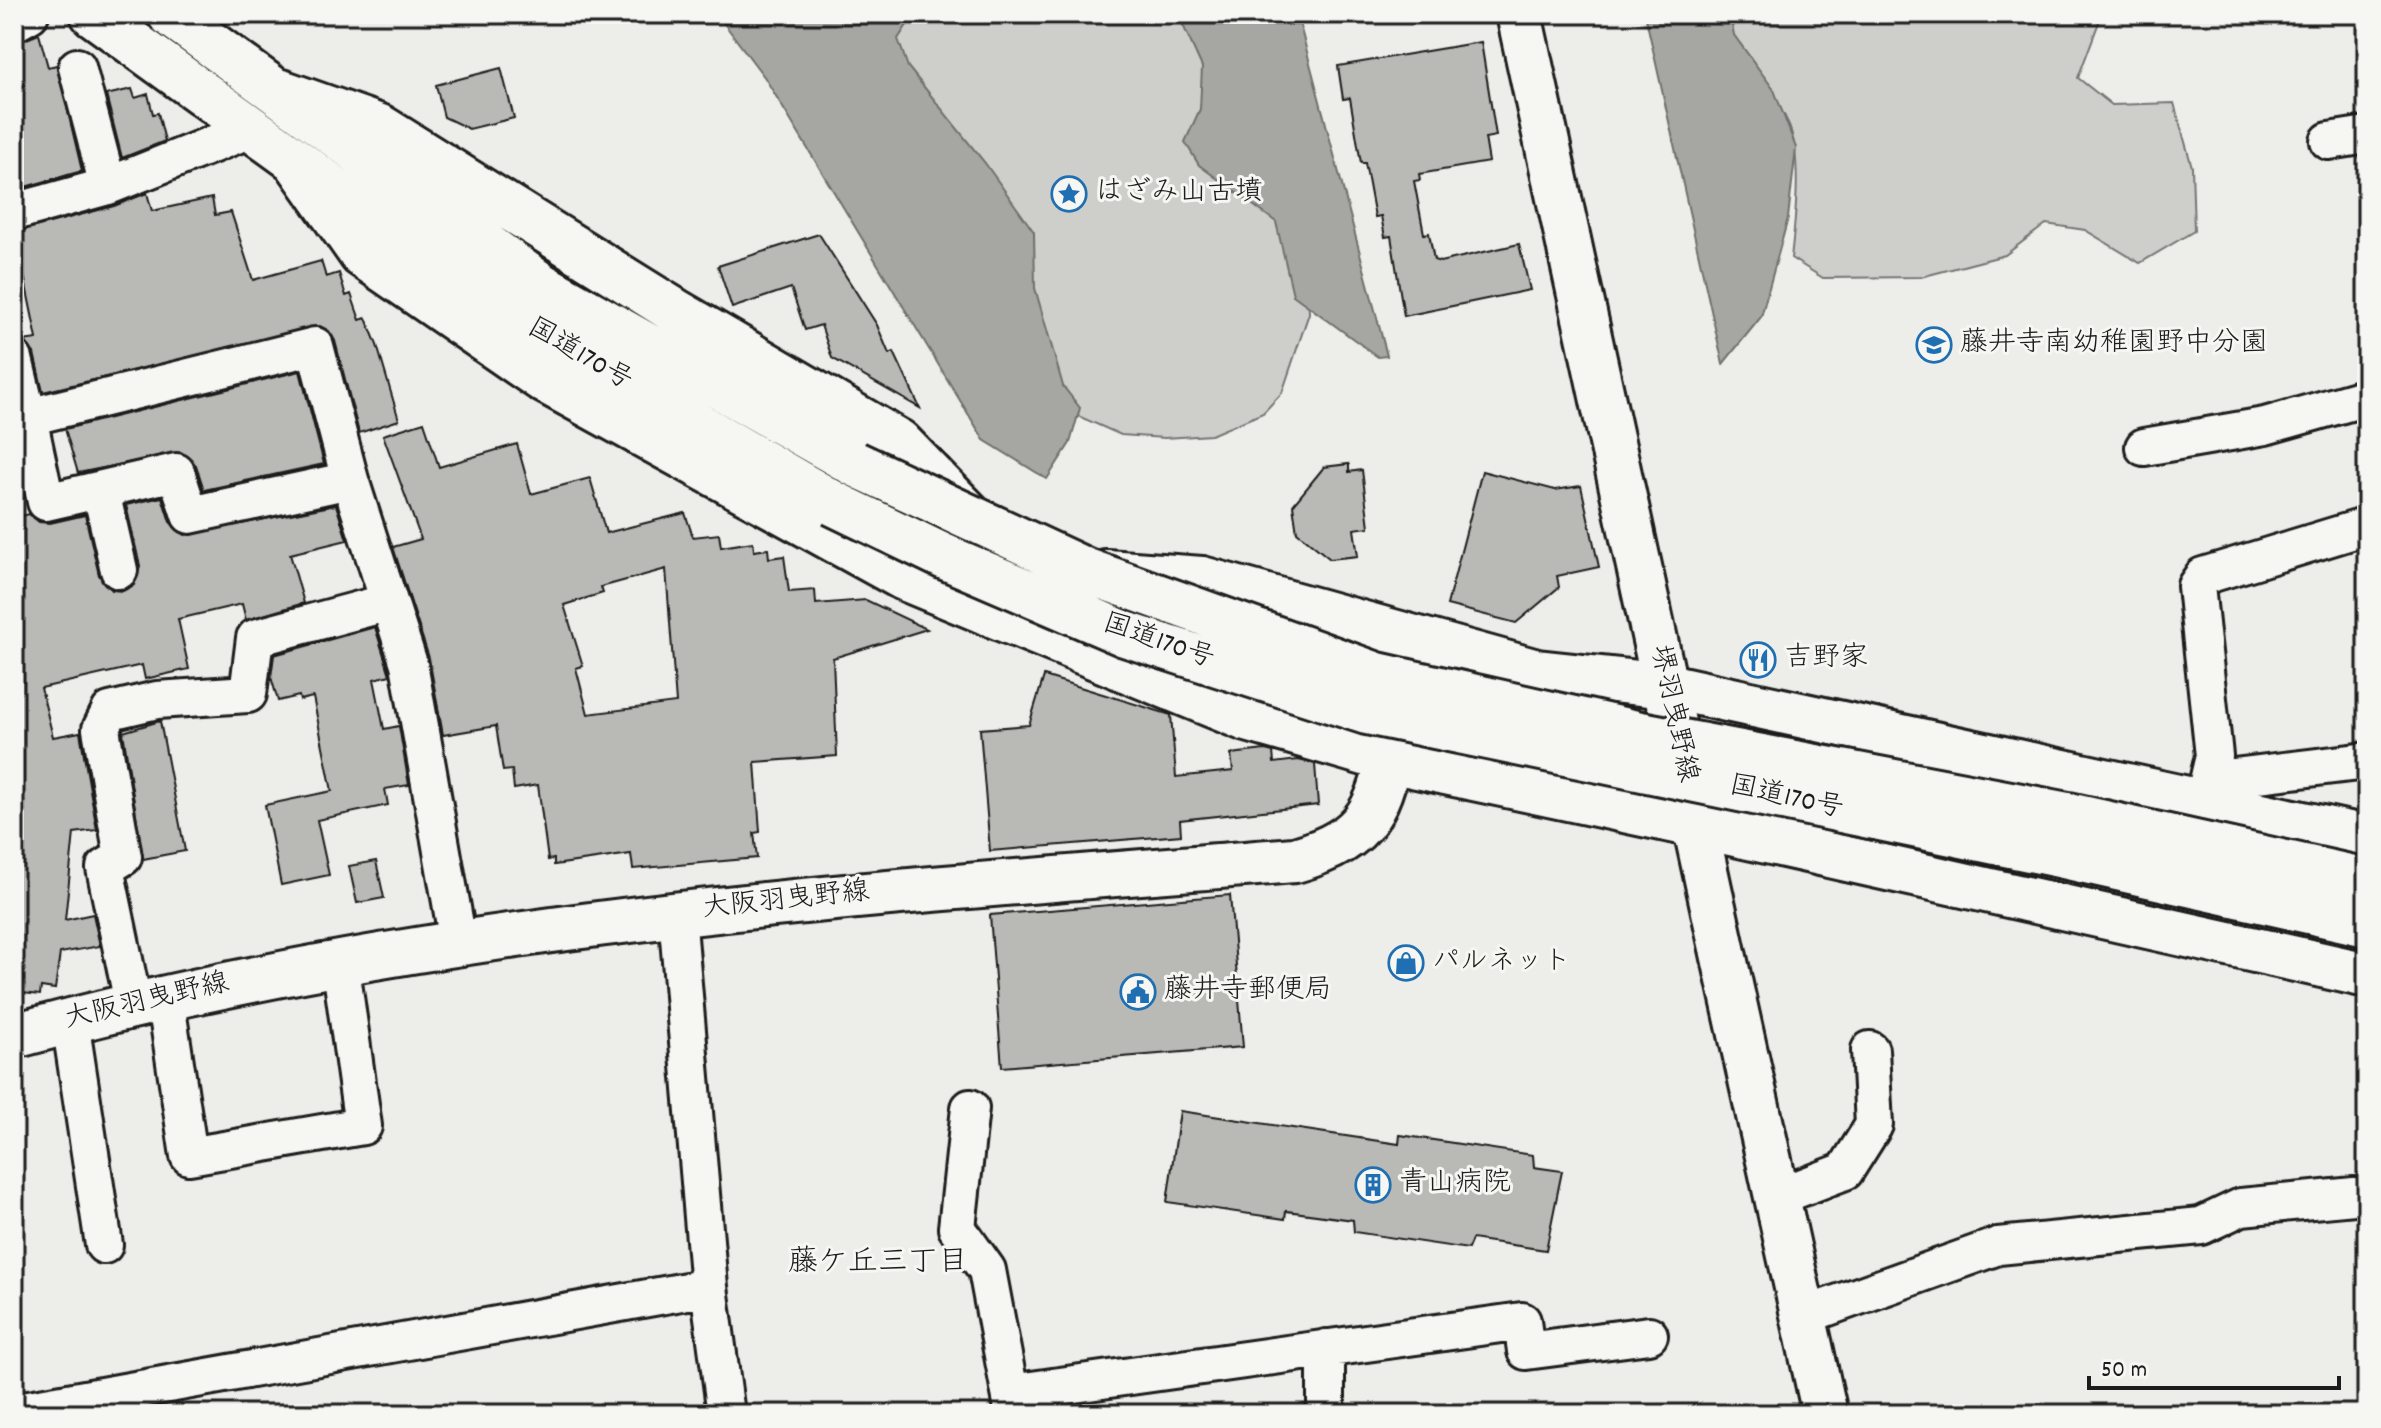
<svg xmlns="http://www.w3.org/2000/svg" width="2381" height="1428" font-family="Dekko,'Klee One',sans-serif">
  <rect width="100%" height="100%" fill="#edede9"/>
  <filter id="ink" filterUnits="userSpaceOnUse"><feTurbulence type="fractalNoise" baseFrequency=".0125" numOctaves="2"/><feDisplacementMap in="SourceGraphic" scale="16" xChannelSelector="R" yChannelSelector="G"/><feConvolveMatrix kernelMatrix="1 2 1 2 8 2 1 2 1" color-interpolation-filters="sRGB"/></filter>
  <g filter="url(#ink)">
    <path fill="#cececb" stroke="#757574" stroke-width="2" d="M908,14H1210L1307,263L1309,313L1282,393L1263,413L1211,435L1165,438L1121,435L1078,416L881,34Z
      M1719,14H2102L2078,78L2112,105L2174,103L2192,167L2194,231L2140,263L2085,230L2046,224L2005,255L1921,277L1823,278L1791,258C1795,222 1803,157 1788,123C1770,84 1732,56 1719,14Z"/>
    <path fill="#a6a6a3" stroke="#6f6f6d" stroke-width="2" d="M717,14H914L898,39L908,67L985,163L1034,232L1035,288L1063,386L1080,408L1070,443L1047,479L984,440L765,78Z
      M1178,14H1297L1387,356L1378,357L1293,295L1276,222L1199,165L1185,142L1200,109L1202,67Z
      M1645,14H1730L1734,35L1774,90L1796,148L1788,218L1761,317L1723,364Z"/>
    <path fill="#b9b9b6" stroke="#1c1c1c" stroke-width="2" fill-rule="evenodd" d="M39,34L48,67L57,65L82,171L14,190V44Z
      M1481,42L1496,136L1485,138L1489,162L1419,174L1420,180L1414,181L1424,234L1429,233L1434,260L1440,262L1519,244L1530,290L1404,316L1391,236L1385,237L1381,216L1375,217L1365,163H1361L1350,98L1343,99L1338,66Z
      M501,68L514,118L469,129L444,117L436,85Z
      M132,89L135,98L148,94L153,114L158,113L165,141L122,158L106,95Z
      M147,193L152,211L212,198L215,215L231,212L253,280L321,261L326,277L339,273L346,296L351,294L360,320L366,318L377,345L399,420L359,433L335,341L329,331L320,326L43,392L34,353L23,341L37,339L15,232L114,206Z
      M819,234L877,325L889,354L894,352L920,408L832,358L821,325L805,330L791,288L732,308L718,266Z
      M300,371L324,464L204,490L196,465L181,452L78,473L65,429Z
      M424,422L439,467L517,444L531,494L590,478L606,533L685,513L693,537L719,534L721,547L753,542L754,551L768,549L769,558L784,556L789,592L815,590L816,604L866,600L927,629L833,658L837,756L755,762L760,832L754,833L757,858L633,869L631,854L554,865V859L548,860L538,785L514,789L512,770L503,771L496,726L443,735L429,658L393,547L421,539L383,435ZM666,569L676,703L588,714L576,668L583,666L564,605L603,593L601,587Z
      M1349,464V472L1362,470L1369,527L1354,529L1358,556L1330,559L1297,532L1293,505L1324,467Z
      M1482,471L1555,490L1581,486L1599,567L1557,576L1559,587L1516,623L1447,605Z
      M162,497L170,522L185,535L336,505L347,540L290,554L304,603L246,620L242,604L178,619L189,669L145,679L142,665L41,688L53,737L80,732L97,830L74,833L65,920L93,914L100,946L60,953L55,989L41,987L40,995L14,992V518L29,514L39,522L50,523L85,515L99,575L112,590L123,591L134,585L140,566L126,505Z
      M375,627L390,675L374,679L384,729L399,726L409,785L385,789L388,805L317,820L329,875L281,885L265,805L332,791L313,697L300,700L299,696L278,701L271,677L274,655Z
      M1044,676L1171,715L1176,777L1233,771L1231,754L1265,750L1273,752L1274,763L1298,760L1315,764L1318,805L1180,820L1181,835L990,851L980,729L1029,725Z
      M160,721L185,851L143,859L123,732Z
      M376,861L384,898L357,903L349,866Z
      M1230,895L1243,1047L1002,1067L990,915Z
      M1180,1111L1399,1144L1400,1135L1533,1155L1534,1167L1562,1171L1546,1250L1472,1239L1468,1249L1354,1232L1353,1220L1286,1211L1285,1219L1167,1202Z"/>
    <g fill="none" stroke-linecap="round" stroke-linejoin="round">
      <defs>
        <path id="minor" d="M14,23L30,14
          M77,67L108,186
          M2329,141L2367,135
          M14,212L108,186L251,129
          M14,359L28,417L315,346L350,480L409,664L458,942
          M28,417L46,502L176,472L190,515L350,480
          M2144,447L2265,426L2367,397
          M101,492L119,570
          M2209,780L2367,761
          M2203,803L2214,756L2196,586L2203,576L2367,526
          M677,914L709,1287L726,1414
          M165,996L189,1156L363,1126L340,961
          M133,1003L105,868L123,857L101,729L110,711L157,700L248,694L255,638L389,602
          M70,1021L104,1245
          M970,1108L957,1228L987,1270L1014,1414
          M1777,1197L1845,1171L1874,1125L1870,1050
          M1803,1316L1998,1246L2201,1226L2241,1207L2354,1196
          M1326,1348V1414
          M1010,1393L1522,1321L1526,1351L1649,1335
          M18,1411L709,1287"/>
        <path id="secondary" d="M14,1036C432,921 865,894 1295,860C1378,837 1380,799 1397,722"/>
        <path id="primary" d="M1519,14C1622,481 1720,948 1825,1414"/>
        <path id="trunk" d="M93,14L516,320L833,503
          M170,14L541,285L855,464
          M281,92L380,127L675,311L899,442L973,518
          M298,164L362,255L542,379L904,578L1244,718L1389,760L1695,825L2367,975
          M1106,572L1202,579L1537,672L1667,686L2367,838"/>
      </defs>
      <use href="#minor" stroke="#1c1c1c" stroke-width="42"/>
      <use href="#secondary" stroke="#1c1c1c" stroke-width="50"/>
      <use href="#primary" stroke="#1c1c1c" stroke-width="50"/>
      <use href="#trunk" stroke="#1c1c1c" stroke-width="50"/>
      <use href="#minor" stroke="#f6f6f2" stroke-width="36"/>
      <use href="#secondary" stroke="#f6f6f2" stroke-width="44"/>
      <use href="#primary" stroke="#f6f6f2" stroke-width="44"/>
      <use href="#trunk" stroke="#f6f6f2" stroke-width="44"/>
      <defs>
        <path id="trunk-bridge" d="M855,464L1084,570L1377,675L1636,733L2068,815L2367,881
          M833,503L943,556L1125,634L1367,712L2059,855L2367,924"/>
      </defs>
      <use href="#trunk-bridge" stroke="#1c1c1c" stroke-width="50" stroke-linecap="butt"/>
      <use href="#trunk-bridge" stroke="#f6f6f2" stroke-width="44"/>
    </g>
  </g>
  <defs>
    <symbol id="sight-ring" viewBox="-11 -11 22 22"><circle r="9.5" fill="#f6f6f2" stroke="#1f6fb2" stroke-width="1.5"/><path d="M0-6L1.8-2.2L6-1.7L2.9 1.2L3.7 5.4L0 3.3L-3.7 5.4L-2.9 1.2L-6-1.7L-1.8-2.2Z" fill="#1f6fb2"/></symbol>
    <symbol id="school-ring" viewBox="-11 -11 22 22"><circle r="9.5" fill="#f6f6f2" stroke="#1f6fb2" stroke-width="1.5"/><path d="M0-5L7-2L0 1L-7-2ZM-4 1L0 2.5L4 1V4Q0 6-4 4Z" fill="#1f6fb2"/></symbol>
    <symbol id="restaurant-ring" viewBox="-11 -11 22 22"><circle r="9.5" fill="#f6f6f2" stroke="#1f6fb2" stroke-width="1.5"/><path d="M-5-6h1v4h1v-4h1v4h1v-4h1v5L-1.5 .5V6h-2V.5L-5-1ZM5-6V6H3V1.5H1.5Q1.5-4 5-6Z" fill="#1f6fb2"/></symbol>
    <symbol id="shop-ring" viewBox="-11 -11 22 22"><circle r="9.5" fill="#f6f6f2" stroke="#1f6fb2" stroke-width="1.5"/><path d="M-5-2.5h2.3a2.7 3.5 0 0 1 5.4 0H5L5.5 6h-11ZM-1.5-2.5h3a1.5 2.3 0 0 0-3 0Z" fill="#1f6fb2"/></symbol>
    <symbol id="civic-ring" viewBox="-11 -11 22 22"><circle r="9.5" fill="#f6f6f2" stroke="#1f6fb2" stroke-width="1.5"/><path d="M-.6-6.5H3V-4.5H.6V-3L4-1V1h2V6H-6V1h2V-1L-.6-3ZM-1.2 2.5V6h2.4V2.5Z" fill="#1f6fb2"/></symbol>
    <symbol id="building-ring" viewBox="-11 -11 22 22"><circle r="9.5" fill="#f6f6f2" stroke="#1f6fb2" stroke-width="1.5"/><path d="M-4-6H4V6H1V3H-1V6H-4ZM-2.5-4.3h1.7v1.8h-1.7ZM.8-4.3h1.7v1.8H.8ZM-2.5-1h1.7V.8h-1.7ZM.8-1h1.7V.8H.8Z" fill="#1f6fb2"/></symbol>
  </defs>
  <g fill-rule="evenodd">
    <use href="#sight-ring" x="1049" y="174" width="40" height="40"/>
    <use href="#school-ring" x="1914" y="325" width="40" height="40"/>
    <use href="#restaurant-ring" x="1738" y="640" width="40" height="40"/>
    <use href="#shop-ring" x="1386" y="943" width="40" height="40"/>
    <use href="#civic-ring" x="1118" y="972" width="40" height="40"/>
    <use href="#building-ring" x="1353" y="1165" width="40" height="40"/>
  </g>
  <g text-anchor="middle" dominant-baseline="central" stroke-width="6" stroke-linejoin="round" paint-order="stroke">
    <g font-size="28" fill="#1c1c1c" stroke="#f6f6f2" text-anchor="start">
      <text x="1095" y="194">はざみ山古墳</text>
      <text x="1960" y="345">藤井寺南幼稚園野中分園</text>
      <text x="1784" y="660">吉野家</text>
      <text x="1432" y="963">パルネット</text>
      <text x="1164" y="992">藤井寺郵便局</text>
      <text x="1399" y="1185">青山病院</text>
    </g>
    <g font-size="28" fill="#1c1c1c" stroke="#f6f6f2">
      <text transform="translate(579 356) rotate(30)">国道170号</text>
      <text transform="translate(1158 643) rotate(19)">国道170号</text>
      <text transform="translate(1672 714) rotate(78)">堺羽曳野線</text>
      <text transform="translate(1786 799) rotate(12)">国道170号</text>
      <text transform="translate(786 902) rotate(-6)">大阪羽曳野線</text>
      <text transform="translate(147 1003) rotate(-13)">大阪羽曳野線</text>
    </g>
    <g font-size="30" fill="#1c1c1c" stroke="#f6f6f2">
      <text x="878" y="1264">藤ケ丘三丁目</text>
    </g>
  </g>
  <rect width="2381" height="1428" fill="none" stroke="#f6f6f2" stroke-width="48"/>
  <rect x="24" y="24" width="2333" height="1380" fill="none" stroke="#1c1c1c" stroke-width="3" filter="url(#ink)"/>
  <path d="M2089 1376v12h250v-12" fill="none" stroke="#1c1c1c" stroke-width="4"/>
  <text x="2101" y="1376" font-size="24" fill="#1c1c1c" stroke="#f6f6f2" stroke-width="6" paint-order="stroke">50 m</text>
</svg>
